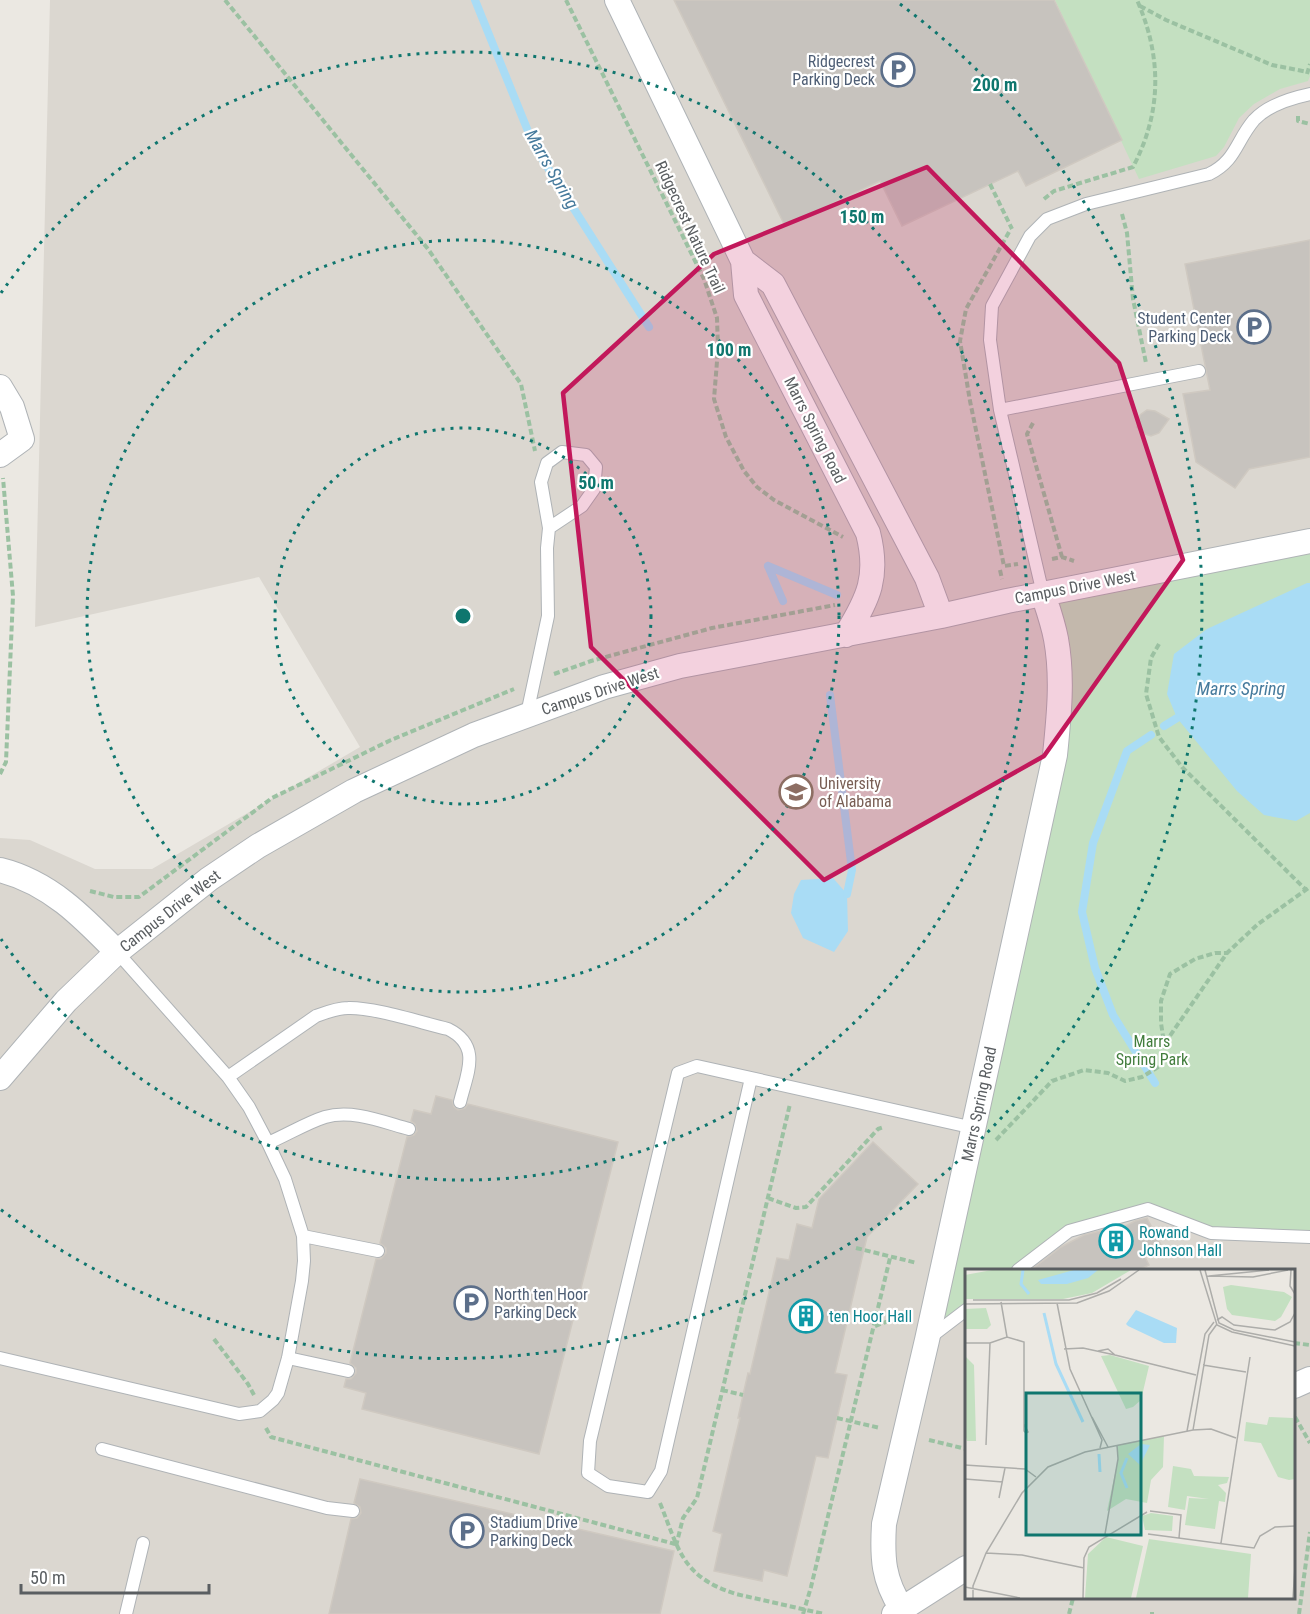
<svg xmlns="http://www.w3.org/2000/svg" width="1310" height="1614" font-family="'Roboto Condensed',sans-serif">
  <rect width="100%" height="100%" fill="#ebe8e2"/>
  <path fill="#dbd7d0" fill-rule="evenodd" d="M50,0H1310V1614H0V838L30,840L95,869H152L360,747L259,577L35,627ZM966,1270H1294V1598H966Z"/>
  <path fill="#c4e0c1" d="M1055,0H1310V76L1308,81L1280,89L1254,104L1239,118L1224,147L1216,156L1139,179Z
    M1310,540V1237L1211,1233L1148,1209L1069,1231L1018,1270H966V1310L927,1340L1055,755L1043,594Z"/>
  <path fill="#a9dcf5" d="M1307,583H1310V813L1296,821L1264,815L1237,791L1177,718L1167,694L1174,654L1207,629Z
    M833,878L847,894L848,931L834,952L803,938L791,913L794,894L801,880Z"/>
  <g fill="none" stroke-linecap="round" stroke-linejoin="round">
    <path stroke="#a9dcf5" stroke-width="8" d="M475,0L534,146L649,327
      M768,566L837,595
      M768,566L783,601
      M830,695L852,870L847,894
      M1164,726L1177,718
      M1151,735L1127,751L1093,843L1082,912L1095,968L1113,1015L1155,1083"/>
  </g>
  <path fill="#c7c3be" stroke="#cfc9c1" stroke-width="1.5" d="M674,0H1054L1122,140L1026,186L1018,171L902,226L880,181L785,226Z
    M1310,240V457L1249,469L1235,488L1196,462L1183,394L1210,390L1185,264Z
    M1147,410L1155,411L1169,419L1159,433L1151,436L1142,433L1137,427L1140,415Z
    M436,1096L452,1100L454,1107L458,1110L465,1108L468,1104L618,1142L539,1454L362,1409L366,1393L344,1387L346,1379H351L356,1373V1368L350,1363L376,1259H381L386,1253V1248L380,1243L407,1137L414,1135L417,1131L415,1124L411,1121L414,1110L431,1114Z
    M873,1142L918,1184L867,1237L835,1373L847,1375L828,1458L816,1456L787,1576L764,1570L762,1581L714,1571L722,1534L713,1531L740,1418H738L743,1395L748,1373L750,1374L777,1258L789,1260L797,1224L812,1228L819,1199Z
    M1147,1218L1161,1245L1144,1255L1149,1265L1139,1270H1031L1061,1247L1084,1235L1104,1230L1107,1236L1135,1221Z
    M360,1479L674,1551L660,1614H329L351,1519L357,1518L361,1513L360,1507L354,1503Z"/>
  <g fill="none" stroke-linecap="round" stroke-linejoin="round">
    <defs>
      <path id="lane" d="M1000,410L1199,371
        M1043,594L1000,410L990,340L992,306L1030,236L1047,219L1086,204L1209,174C1236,161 1236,141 1254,120C1268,105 1291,98 1310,94
        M527,714L548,616L547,548L549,528L582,506L594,489L596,467L586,455L562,452L547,463L541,482L549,528
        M228,1077L316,1016C327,1012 337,1008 348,1008C373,1007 422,1023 448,1029C482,1046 467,1073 460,1102
        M751,1078L661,1471L648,1492L608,1486L588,1473L590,1441L678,1073L697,1066L974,1128
        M268,1143C287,1135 306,1123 325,1117C352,1109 383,1122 409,1129
        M303,1236L378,1251
        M1018,1270L1069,1231L1148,1209L1211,1233L1310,1237
        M928,1339L966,1310
        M0,1358L239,1414L260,1411L273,1400L278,1393L288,1358L302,1281L304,1261L303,1236L285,1179L268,1143L249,1107L228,1077L117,952
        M288,1358L348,1371
        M102,1449L327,1508L353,1511
        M126,1614L143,1543"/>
      <path id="street" d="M617,0L743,261L746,295L868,533C879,576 869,598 846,635
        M743,261L773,284L927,578L941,616
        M0,387L12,407L22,439L0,455
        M0,870C49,882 83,917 117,952
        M0,1078L66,1001L117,952L209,879L258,846L354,791L474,735L604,687L680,666L941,616L1007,601L1310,541
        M1294,1386L1310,1379
        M902,1609C883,1580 882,1558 884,1524L927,1340L1055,755C1059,716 1063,677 1056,639C1053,623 1048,609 1043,594
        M894,1614L966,1568"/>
    </defs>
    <use href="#lane" stroke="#afb3b6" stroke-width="14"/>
    <use href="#street" stroke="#afb3b6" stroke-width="26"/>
    <path stroke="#9bc1a2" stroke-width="4" stroke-dasharray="6 3" stroke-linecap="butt" d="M225,0L428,249L521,384L535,451
      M566,0L704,279L717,318L718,349L714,399L726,437L744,471L757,487L774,500L843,537
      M1140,6L1166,20L1272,65L1308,72
      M1307,74L1310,64
      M1298,116V121L1310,124
      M990,184L1012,229
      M1044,199L1054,191L1133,167C1162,112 1162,57 1137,0
      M1122,214L1127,233L1133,299L1146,363
      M1009,232L966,309L960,341L970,401L1004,566L1018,564
      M1033,423L1027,434L1062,557
      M1052,559L1062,557L1074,561
      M1000,570L1002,579
      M1159,644L1151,658L1146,694L1159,737L1182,767L1306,890
      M554,674L591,661L712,628L835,605
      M0,774L6,762L13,596L3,478
      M90,891L114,897H139L272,798L391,740L514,689
      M1165,1043L1227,953L1258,924L1310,887
      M996,1140L1052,1081L1084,1070L1108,1073L1125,1081L1142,1077L1163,1064L1164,1043L1161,1023V1001L1170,974L1195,959L1215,953H1227
      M768,1198L796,1208L806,1207L878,1129L884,1127
      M856,1248L917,1263
      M875,1326L905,1315
      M214,1339L248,1384L254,1395
      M1294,1343L1310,1345
      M722,1390L743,1395
      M1295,1417L1310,1443
      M837,1418L880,1428
      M266,1428L271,1437L675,1544
      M929,1440L966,1449
      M660,1503C679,1550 682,1577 736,1594L824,1614
      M676,1546L683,1518L697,1498L790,1104
      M803,1614L811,1587L890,1258
      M1069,1614L1073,1598
      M1152,1614V1612
      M1299,1614L1310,1532"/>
    <use href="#lane" stroke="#fff" stroke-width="12"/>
    <use href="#street" stroke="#fff" stroke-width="24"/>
  </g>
  <path fill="#c2185b" fill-opacity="0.2" stroke="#c2185b" stroke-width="4.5" stroke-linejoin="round" d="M927,167L1119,363L1183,560L1044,756L824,880L591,647L563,393L714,254Z"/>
  <g fill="none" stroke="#0f766e" stroke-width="3" stroke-dasharray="3 6">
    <circle cx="463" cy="616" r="188"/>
    <circle cx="463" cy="616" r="376"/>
    <path d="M1 293A564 564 0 1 1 1 939"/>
    <path d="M900 4A752 752 0 1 1 0 1209"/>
  </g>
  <defs>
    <symbol id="parking-ring" viewBox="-11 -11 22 22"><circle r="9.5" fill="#fff" stroke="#5c6f8a" stroke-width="1.5"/><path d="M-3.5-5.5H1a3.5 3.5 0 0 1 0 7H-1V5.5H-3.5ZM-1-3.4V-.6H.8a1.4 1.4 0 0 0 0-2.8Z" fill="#5c6f8a"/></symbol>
    <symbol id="university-ring" viewBox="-11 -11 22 22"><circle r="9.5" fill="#fff" stroke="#8d6e63" stroke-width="1.5"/><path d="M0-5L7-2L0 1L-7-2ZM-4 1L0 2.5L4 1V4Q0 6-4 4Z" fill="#8d6e63"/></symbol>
    <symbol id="building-ring" viewBox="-11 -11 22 22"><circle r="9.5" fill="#fff" stroke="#0f9aa8" stroke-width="1.5"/><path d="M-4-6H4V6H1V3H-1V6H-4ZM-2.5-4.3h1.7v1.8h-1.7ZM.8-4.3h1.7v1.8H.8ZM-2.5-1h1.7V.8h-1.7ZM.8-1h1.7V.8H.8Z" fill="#0f9aa8"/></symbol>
  </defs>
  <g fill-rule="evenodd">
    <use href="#parking-ring" x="879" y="51" width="38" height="38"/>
    <use href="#parking-ring" x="1235" y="308" width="38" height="38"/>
    <use href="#university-ring" x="777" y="773" width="38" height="38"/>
    <use href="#building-ring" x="1097" y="1222" width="38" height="38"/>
    <use href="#parking-ring" x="452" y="1284" width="38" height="38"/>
    <use href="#building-ring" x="787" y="1297" width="38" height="38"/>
    <use href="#parking-ring" x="448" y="1512" width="38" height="38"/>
  </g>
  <g text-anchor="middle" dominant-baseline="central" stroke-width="4.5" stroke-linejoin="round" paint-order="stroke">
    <g font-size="16" fill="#4e5e75" stroke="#fff" text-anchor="end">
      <text x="875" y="61">Ridgecrest<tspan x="875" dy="18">Parking Deck</tspan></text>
      <text x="1231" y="318">Student Center<tspan x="1231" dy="18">Parking Deck</tspan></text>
      <text x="494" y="1294" text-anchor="start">North ten Hoor<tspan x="494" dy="18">Parking Deck</tspan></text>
      <text x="490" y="1522" text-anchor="start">Stadium Drive<tspan x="490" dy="18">Parking Deck</tspan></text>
    </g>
    <g font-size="16" fill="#5a5e61" stroke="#fff">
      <text transform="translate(690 227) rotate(65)">Ridgecrest Nature Trail</text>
      <text transform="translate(815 430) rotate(63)">Marrs Spring Road</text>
      <text transform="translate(1075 587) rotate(-11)">Campus Drive West</text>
      <text transform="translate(600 691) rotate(-18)">Campus Drive West</text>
      <text transform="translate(170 911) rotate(-38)">Campus Drive West</text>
      <text transform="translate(979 1104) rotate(-78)">Marrs Spring Road</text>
    </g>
    <g font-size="16" fill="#785e54" stroke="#fff" text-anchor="start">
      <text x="819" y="783">University<tspan x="819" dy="18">of Alabama</tspan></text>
    </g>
    <g font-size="16" fill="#427d3d" stroke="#fff">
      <text x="1152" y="1041">Marrs<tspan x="1152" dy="18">Spring Park</tspan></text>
    </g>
    <g font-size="16" fill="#0d838f" stroke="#fff" text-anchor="start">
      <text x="1139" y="1232">Rowand<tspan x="1139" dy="18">Johnson Hall</tspan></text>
      <text x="829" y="1316">ten Hoor Hall</text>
    </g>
    <g font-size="18" font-style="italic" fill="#467a9c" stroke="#fff">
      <text transform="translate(552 169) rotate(60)">Marrs Spring</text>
      <text x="1241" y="688">Marrs Spring</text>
    </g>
  </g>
  <g transform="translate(965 1269)">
    <rect width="330" height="330" fill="#ebe8e2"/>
    <path d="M27,1H166L127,24L98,30H0V6ZM266,16L319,23L327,28L316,48L310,52L267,46L262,40L258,18ZM21,39L26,56L22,60H0V40ZM145,86L184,97L176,131L168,138L161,140L136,87ZM0,87L9,96L11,172H2L0,165ZM328,141L330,210L324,211L313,208L296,174L279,172L281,153L302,156L304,148L328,149ZM199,167L198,198L186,211L182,234L161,230L142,242L153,190L152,176ZM208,197L226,200L229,207L264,208L262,214L253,216L261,224L260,233L254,232L250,260L220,256L224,229L244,230L222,227L220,241L203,238ZM186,244L208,247L207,262L180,261L177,247ZM141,268L178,277L166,329H120L123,285ZM184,270L286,285L283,329H171Z" fill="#c4e0c1"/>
    <path d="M109,1H133L123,9L102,15H76L73,11ZM171,41L212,59L211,74H199L163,57L161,55ZM176,175L185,176L175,196L163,185Z" fill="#a9dcf5"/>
    <path fill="none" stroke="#a9dcf5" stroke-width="3" d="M58,1L56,15L64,25M79,44L91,95L118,153M134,185L135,203M162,189L156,204L162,219"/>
    <path fill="none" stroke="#adadaa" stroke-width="1.5" d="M235,1L252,56L267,63L330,77M240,1L254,54L269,61L330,73M326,1L325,17L330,25M242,7L288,8L323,1M244,7L304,1M8,31H104L132,24L156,10M36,33L42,68M92,34L105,100L137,171L135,179M0,35L112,34L144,22L174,1M252,51L257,48L269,56L310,61L325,53L330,44M0,74H25L42,68L59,73V155M99,80L118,79L150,86L143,80L133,82M150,86L231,106M238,96L281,103M127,148L143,178M59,155L63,163L61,164L59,162ZM228,161L244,66L252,55M222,162L240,65L249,53M21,176L25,74M0,196L60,200L71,208M0,210L38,213M34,229L40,199M185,242L216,246L214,269M140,265L153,190L152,176M183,265L289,279L295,267L310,258L330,257M256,274L285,88M21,284L57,286L119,299M0,318L55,329M8,329V317L21,284L57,224L83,198L120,183L228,161L246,160L271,169M118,329L119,289L124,278L182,243M328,329L330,298"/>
    <path fill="#0f766e" fill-opacity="0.15" stroke="#0f766e" stroke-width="3" d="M61,124H176V266H61Z"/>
    <rect width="330" height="330" fill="none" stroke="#5a5e61" stroke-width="3"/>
  </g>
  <circle cx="463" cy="616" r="9" fill="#0f766e" stroke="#fff" stroke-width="3"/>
  <g font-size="18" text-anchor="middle" font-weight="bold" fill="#0f766e" stroke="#fff" stroke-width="4.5" stroke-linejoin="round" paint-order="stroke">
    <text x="995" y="91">200 m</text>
    <text x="862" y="223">150 m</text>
    <text x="729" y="356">100 m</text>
    <text x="596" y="489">50 m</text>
  </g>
  <path d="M21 1584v9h188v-9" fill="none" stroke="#5a5e61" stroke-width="3"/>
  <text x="30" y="1584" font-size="18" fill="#5a5e61" stroke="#ffffff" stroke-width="4.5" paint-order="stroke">50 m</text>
</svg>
